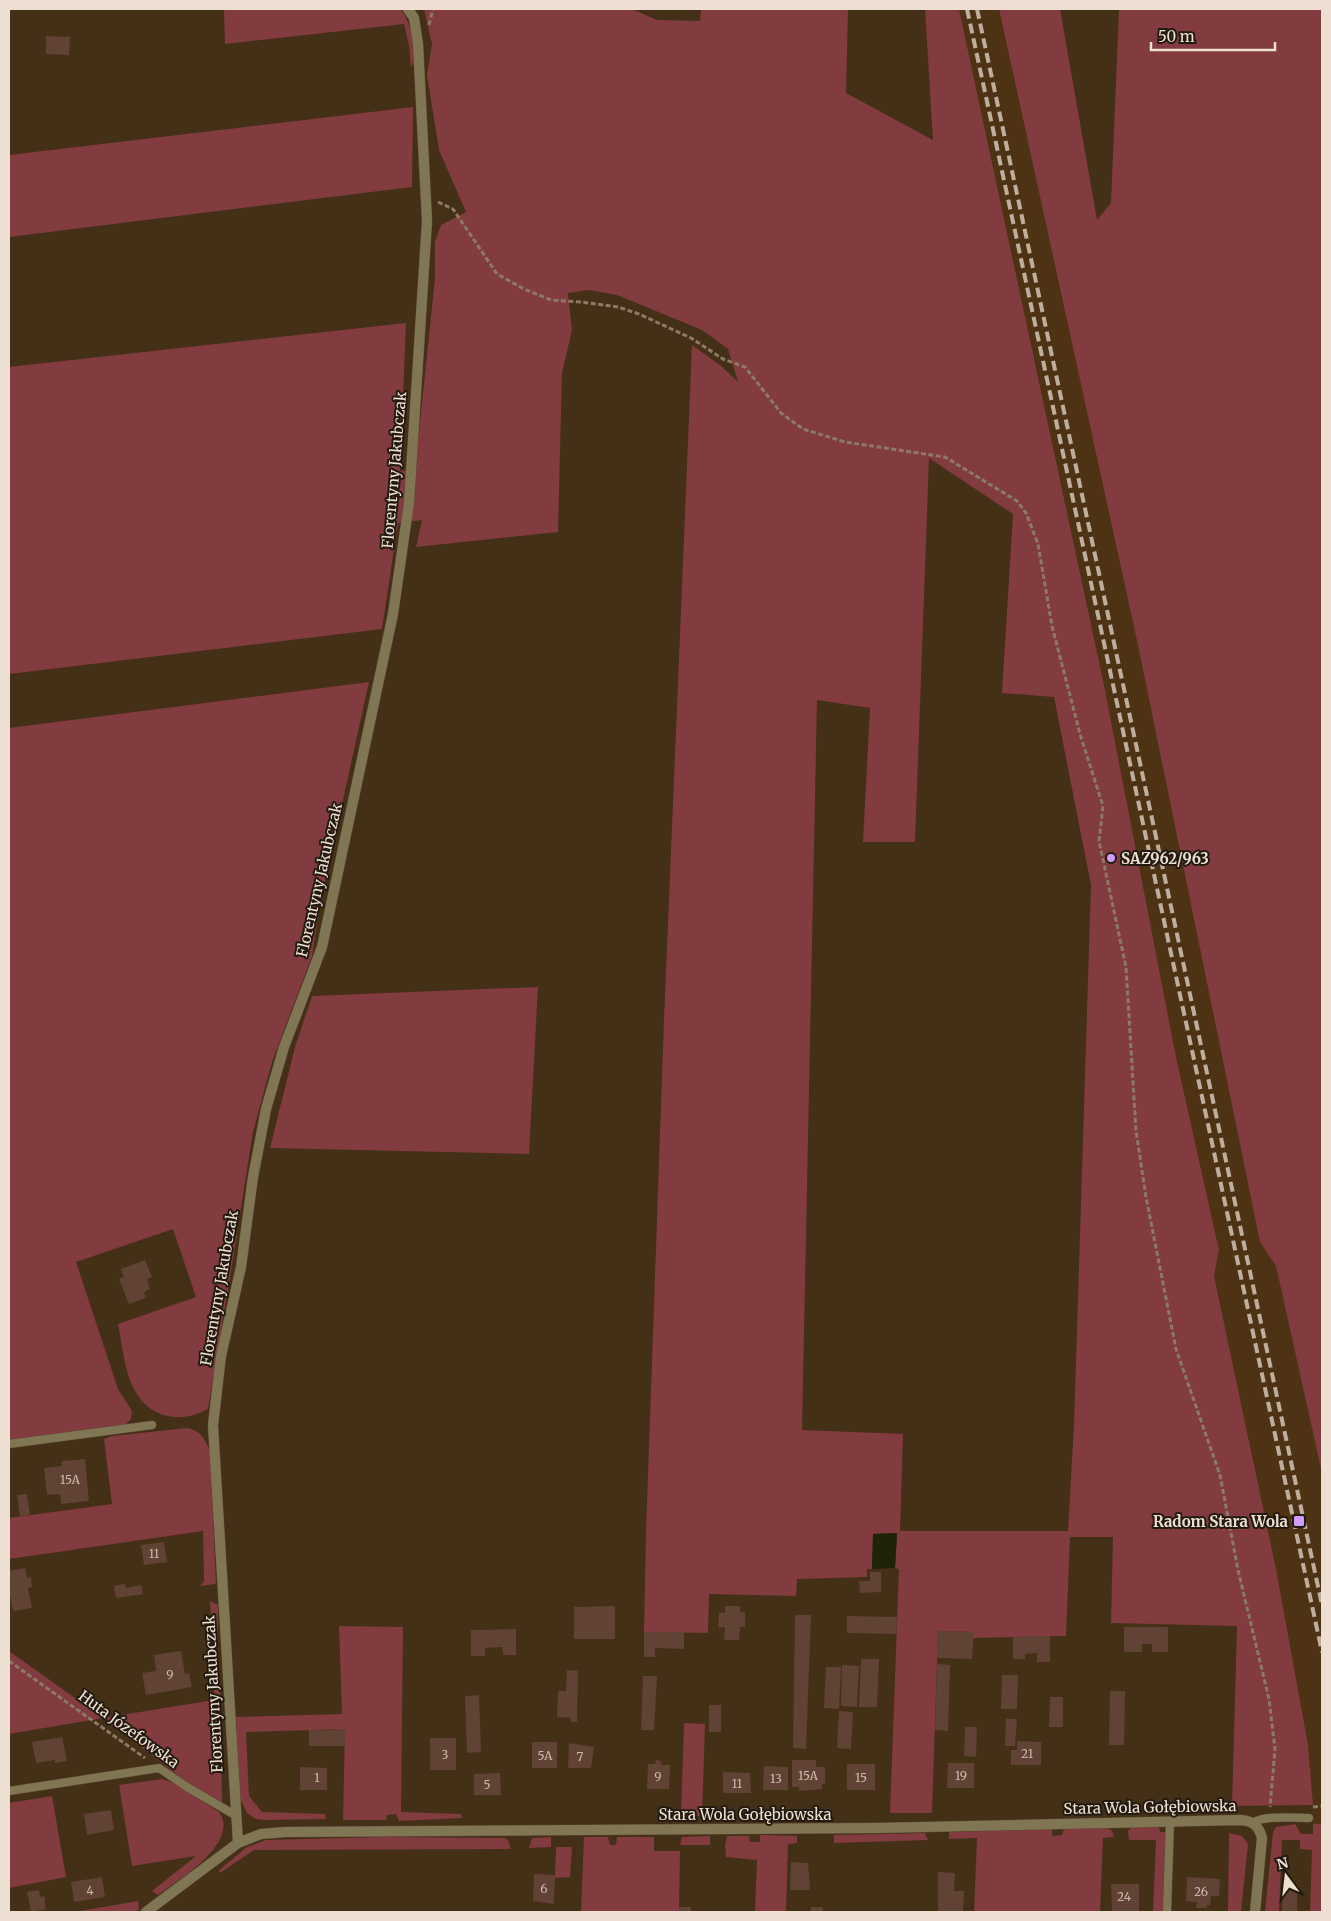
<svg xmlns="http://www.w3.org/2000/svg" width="1331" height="1921" font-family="Merriweather,serif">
  <rect width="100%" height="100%" fill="#442f17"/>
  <path fill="#4d3314" d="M959,9H999L1139,650L1260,1242L1276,1266L1322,1473V1824H1313L1308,1745L1276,1569L1213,1276L1219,1250L1176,1057L1104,685Z"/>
  <path fill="#823b3e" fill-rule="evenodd" d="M224,9H401C411,24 419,51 411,68L409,45L404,24L225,44Z
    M424,9H632L657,20L700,21L701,9H848L846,93L933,140L925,9H959L1104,685L1176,1057L1219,1250L1214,1276L1276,1569L1308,1745L1313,1805L1232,1806L1237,1626L1111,1623L1113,1537H1070L1066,1636L973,1638V1632L938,1631L932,1813H890L899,1569L895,1568L897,1533L873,1534L872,1569H867V1577L797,1579L796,1596L709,1594L708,1633L644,1632L646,1532L664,1020L692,345L720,365L738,382L728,349L702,330L617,295L589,290L568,293L572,330L562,373L558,532L416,547L422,520L398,523L382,629L9,674V367L406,323L400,471L415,470L435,278V242L441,225L466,212L439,150L427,75L432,44ZM929,458L1013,514L1002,693L1054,697L1091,885L1074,1425L1068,1531H900L903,1434L802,1430L817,700L870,708L863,842H915Z
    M999,9H1060L1097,220L1111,203L1119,9H1322V1473L1276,1266L1260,1242L1139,650Z
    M413,107L412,187L9,237V155Z
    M369,682L320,904L312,956L272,1062L253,1132L239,1220L225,1223L237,1235L208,1409C195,1416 183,1419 167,1416C126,1405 125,1359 118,1324L196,1297L173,1229L76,1262L118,1389L132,1411L131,1419L125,1425L9,1442V728Z
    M538,987L529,1154L270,1148L295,1047L312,996Z
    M187,1428C201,1431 205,1438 210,1452L216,1584L200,1586L204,1581L203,1531L9,1559V1518L112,1504L104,1439L112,1436Z
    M210,1601L218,1605V1631H212Z
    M339,1626L403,1627L401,1812L461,1814L462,1818L399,1821L396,1814L387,1815L386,1820H343L345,1729L246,1732L249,1796L262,1812L325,1814L326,1819L267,1820L256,1819L247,1813L240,1798L236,1717L342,1714Z
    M9,1651L103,1718L214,1700V1684H220L222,1803L188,1783L103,1718L9,1734Z
    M684,1723L705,1724L702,1816H681Z
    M162,1779L176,1784L219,1812C241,1843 178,1880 158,1895L152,1891L196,1856L132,1866L119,1785Z
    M52,1796L66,1877L9,1888V1803Z
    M1295,1824L1301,1834H1313V1824H1322V1912H1310L1312,1850L1300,1849V1840H1282L1279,1912H1265L1273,1832L1276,1827Z
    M1132,1827H1159L1160,1832H1167L1164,1912H1153L1156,1840H1129L1128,1831Z
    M1107,1828L1112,1831L1114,1837L1103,1838L1100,1912H974L977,1838L949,1839V1832L1052,1829V1836L1062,1835L1064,1829Z
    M925,1833L928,1840L834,1843V1835Z
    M1229,1833L1242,1836L1248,1844L1241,1912H1228Z
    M760,1835L797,1836V1843L788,1844L786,1912H755L757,1860L726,1857L725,1845L727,1836H749L750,1842H760Z
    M710,1836V1845H680L682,1837Z
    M383,1837L504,1838L508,1840L511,1849L254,1850L220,1873L219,1870L247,1847L266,1840Z
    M551,1837V1847L529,1848L532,1838Z
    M584,1837H608L610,1845H616L617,1837H654V1851H680L679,1912L581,1911Z
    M556,1847H572L570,1877L555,1878Z
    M138,1901L139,1909L135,1912H74Z"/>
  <path fill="#1f2307" d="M897,1533L895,1568L872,1569L873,1534Z"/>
  <path fill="#614335" d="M46,36L70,37L69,55L46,54Z
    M1113,851L1115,863L1108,864L1106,852Z
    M145,1260L152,1277L147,1279L150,1289L144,1292L146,1298L129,1304L119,1279L124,1277L121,1269Z
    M85,1459L89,1501L61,1504L60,1494L47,1495L44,1468L62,1466V1461Z
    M27,1494L30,1515L20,1516L17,1495Z
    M164,1542L167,1562L144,1565L141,1545Z
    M25,1568L27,1578L31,1577L32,1587L28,1588L32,1608L13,1611L9,1590V1571Z
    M870,1572H881V1592L860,1593L859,1581H870Z
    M125,1584V1588L141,1585L143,1594L116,1598L114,1586Z
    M615,1606V1639H574V1607Z
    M725,1606H740V1612H745V1627H740L739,1640H724L725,1627H718L719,1613H725Z
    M795,1615H811L806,1749L793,1748Z
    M847,1616L898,1617L896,1634L847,1633Z
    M1124,1627H1168V1652H1152V1644H1142V1652H1124Z
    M516,1629V1655H503L502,1647L485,1648V1656H471V1630Z
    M938,1631L974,1632L972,1659L937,1658Z
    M644,1632H684V1649L655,1648V1657H644Z
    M1050,1636V1662H1037V1653L1025,1654V1659H1013V1637Z
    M181,1651L185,1674L189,1673L192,1687L146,1695L142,1673L156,1671L154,1655Z
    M861,1659H879L877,1707H859Z
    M937,1664L950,1665L948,1731L935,1730Z
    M842,1665L859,1666L857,1707L841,1706Z
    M826,1667H841L839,1709L824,1708Z
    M567,1670L578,1671L577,1722H571V1718L557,1717L558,1691H566Z
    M1002,1675H1018L1017,1709H1001Z
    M643,1676H657L654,1730H641Z
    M1110,1691H1125L1124,1745H1109Z
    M479,1695L481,1752L467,1753L465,1696Z
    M1050,1697H1063V1727H1049Z
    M709,1705H721V1732H709Z
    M839,1711L853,1712L851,1749L837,1748Z
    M1006,1719H1017L1015,1746H1005Z
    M965,1727H977L976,1757L964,1756Z
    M345,1729V1746H309V1730Z
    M62,1737L67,1761L55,1763V1760L36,1763L32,1742Z
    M430,1738H456V1770H430Z
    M1017,1741L1041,1742V1765H1011V1750H1017Z
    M532,1742H557V1768H532Z
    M569,1743L594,1747L591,1768H568Z
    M656,1760L661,1761V1765H670L669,1789H647L648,1764H655Z
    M792,1760H816V1767H825V1784H822V1789L799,1791V1787H792Z
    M948,1763H974V1788H947Z
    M847,1764H875V1790H847Z
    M764,1766L788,1767V1790H763Z
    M300,1767L327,1768V1790H300Z
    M723,1772L750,1773L751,1793H723Z
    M500,1773L501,1795H474V1774Z
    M111,1810L114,1830L87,1835L84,1814Z
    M791,1862L808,1863L810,1890H790Z
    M938,1872L955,1873L954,1891H964L963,1912H938Z
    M534,1874L555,1875L554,1904L533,1901Z
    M102,1877L105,1897L74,1902L71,1882Z
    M1187,1877L1220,1879L1219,1896H1211L1210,1905H1207V1908H1196L1197,1902L1186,1901Z
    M1283,1883L1297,1884V1912L1282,1911Z
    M1111,1884H1139V1912H1112Z
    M39,1890L40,1897L44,1896L46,1909L31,1912L27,1892Z
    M679,1907H691V1912H679Z
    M811,1907H823V1912H811Z"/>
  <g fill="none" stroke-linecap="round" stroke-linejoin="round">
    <defs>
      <path id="lane" d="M9,1444L152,1425
        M9,1791L159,1768L187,1787L235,1815
        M1253,1823C1261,1815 1296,1818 1309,1818
        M1167,1912L1170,1821"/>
      <path id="street" d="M238,1843L213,1425L221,1356L241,1267L253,1177L266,1109L284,1047L322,947L393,614L409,503L427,221L418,44L414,18L408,9
        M146,1912L238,1843L261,1834L285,1832L876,1828L1241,1820C1253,1821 1259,1826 1262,1838L1255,1912"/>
    </defs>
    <use href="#lane" stroke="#5f4b35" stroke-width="9"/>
    <use href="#street" stroke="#5f4b35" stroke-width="11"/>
    <path stroke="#8c7a66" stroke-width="3" stroke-dasharray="5 2.5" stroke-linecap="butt" d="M429,25L433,9
      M438,202L453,209L497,274L524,289L551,300L581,302L618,307L639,314L691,338L723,359L745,367L781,413L803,429L845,442L945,457L1017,501L1026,513L1038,544L1052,626L1080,734L1103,806L1099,841L1126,967L1136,1131L1146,1197L1176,1349L1220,1475L1238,1570L1269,1699L1275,1749L1270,1807
      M9,1661L145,1758
      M1313,1807L1322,1806"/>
    <use href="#lane" stroke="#817653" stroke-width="8"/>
    <use href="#street" stroke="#817653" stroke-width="10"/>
    <path stroke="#beae9e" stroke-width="4" stroke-dasharray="10 5" stroke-linecap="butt" d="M967,9L1322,1652
      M977,9L1322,1605"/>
  </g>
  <g fill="#d09dff" stroke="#231a0f" stroke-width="2">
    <circle cx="1111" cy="858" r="5"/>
    <rect x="1293" y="1515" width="12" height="12" rx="2.5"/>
  </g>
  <g text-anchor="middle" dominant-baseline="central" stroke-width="4" stroke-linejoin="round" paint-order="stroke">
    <g font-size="12" fill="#cab8aa">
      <text x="70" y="1479">15A</text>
      <text x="154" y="1553">11</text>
      <text x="170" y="1674">9</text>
      <text x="1027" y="1753">21</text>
      <text x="445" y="1754">3</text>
      <text x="545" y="1755">5A</text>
      <text x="580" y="1756">7</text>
      <text x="808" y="1775">15A</text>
      <text x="961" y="1775">19</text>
      <text x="658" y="1776">9</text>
      <text x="317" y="1777">1</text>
      <text x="861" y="1777">15</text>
      <text x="776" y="1778">13</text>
      <text x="737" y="1783">11</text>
      <text x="487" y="1784">5</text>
      <text x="544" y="1888">6</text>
      <text x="90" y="1890">4</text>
      <text x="1201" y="1891">26</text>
      <text x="1124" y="1896">24</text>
    </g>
    <g font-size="15" fill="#eddfd1" stroke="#231a0f">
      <text transform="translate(394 470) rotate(-85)">Florentyny Jakubczak</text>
      <text transform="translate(319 880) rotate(-77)">Florentyny Jakubczak</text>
      <text transform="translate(219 1288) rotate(-80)">Florentyny Jakubczak</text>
      <text transform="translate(213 1694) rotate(-93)">Florentyny Jakubczak</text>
      <text transform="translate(129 1729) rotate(36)">Huta Józefowska</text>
      <text transform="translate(1150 1807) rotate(-1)">Stara Wola Gołębiowska</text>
      <text x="745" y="1814">Stara Wola Gołębiowska</text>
    </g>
    <g font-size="15" font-weight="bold" fill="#eddfd1" stroke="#231a0f" text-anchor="start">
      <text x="1121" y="858">SAZ962/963</text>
      <text x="1288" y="1521" text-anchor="end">Radom Stara Wola</text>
    </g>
  </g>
  <rect width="1331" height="1921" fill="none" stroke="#eddfd1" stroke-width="20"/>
  <g transform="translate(1286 1876) rotate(345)" stroke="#231a0f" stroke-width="4" paint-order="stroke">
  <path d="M0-4L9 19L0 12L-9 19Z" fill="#eddfd1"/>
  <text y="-8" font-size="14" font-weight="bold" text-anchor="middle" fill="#eddfd1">N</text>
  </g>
  <path d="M1151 42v8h124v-8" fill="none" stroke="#eddfd1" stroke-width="2.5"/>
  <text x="1158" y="42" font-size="15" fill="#eddfd1" stroke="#231a0f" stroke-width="4" paint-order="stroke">50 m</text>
</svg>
